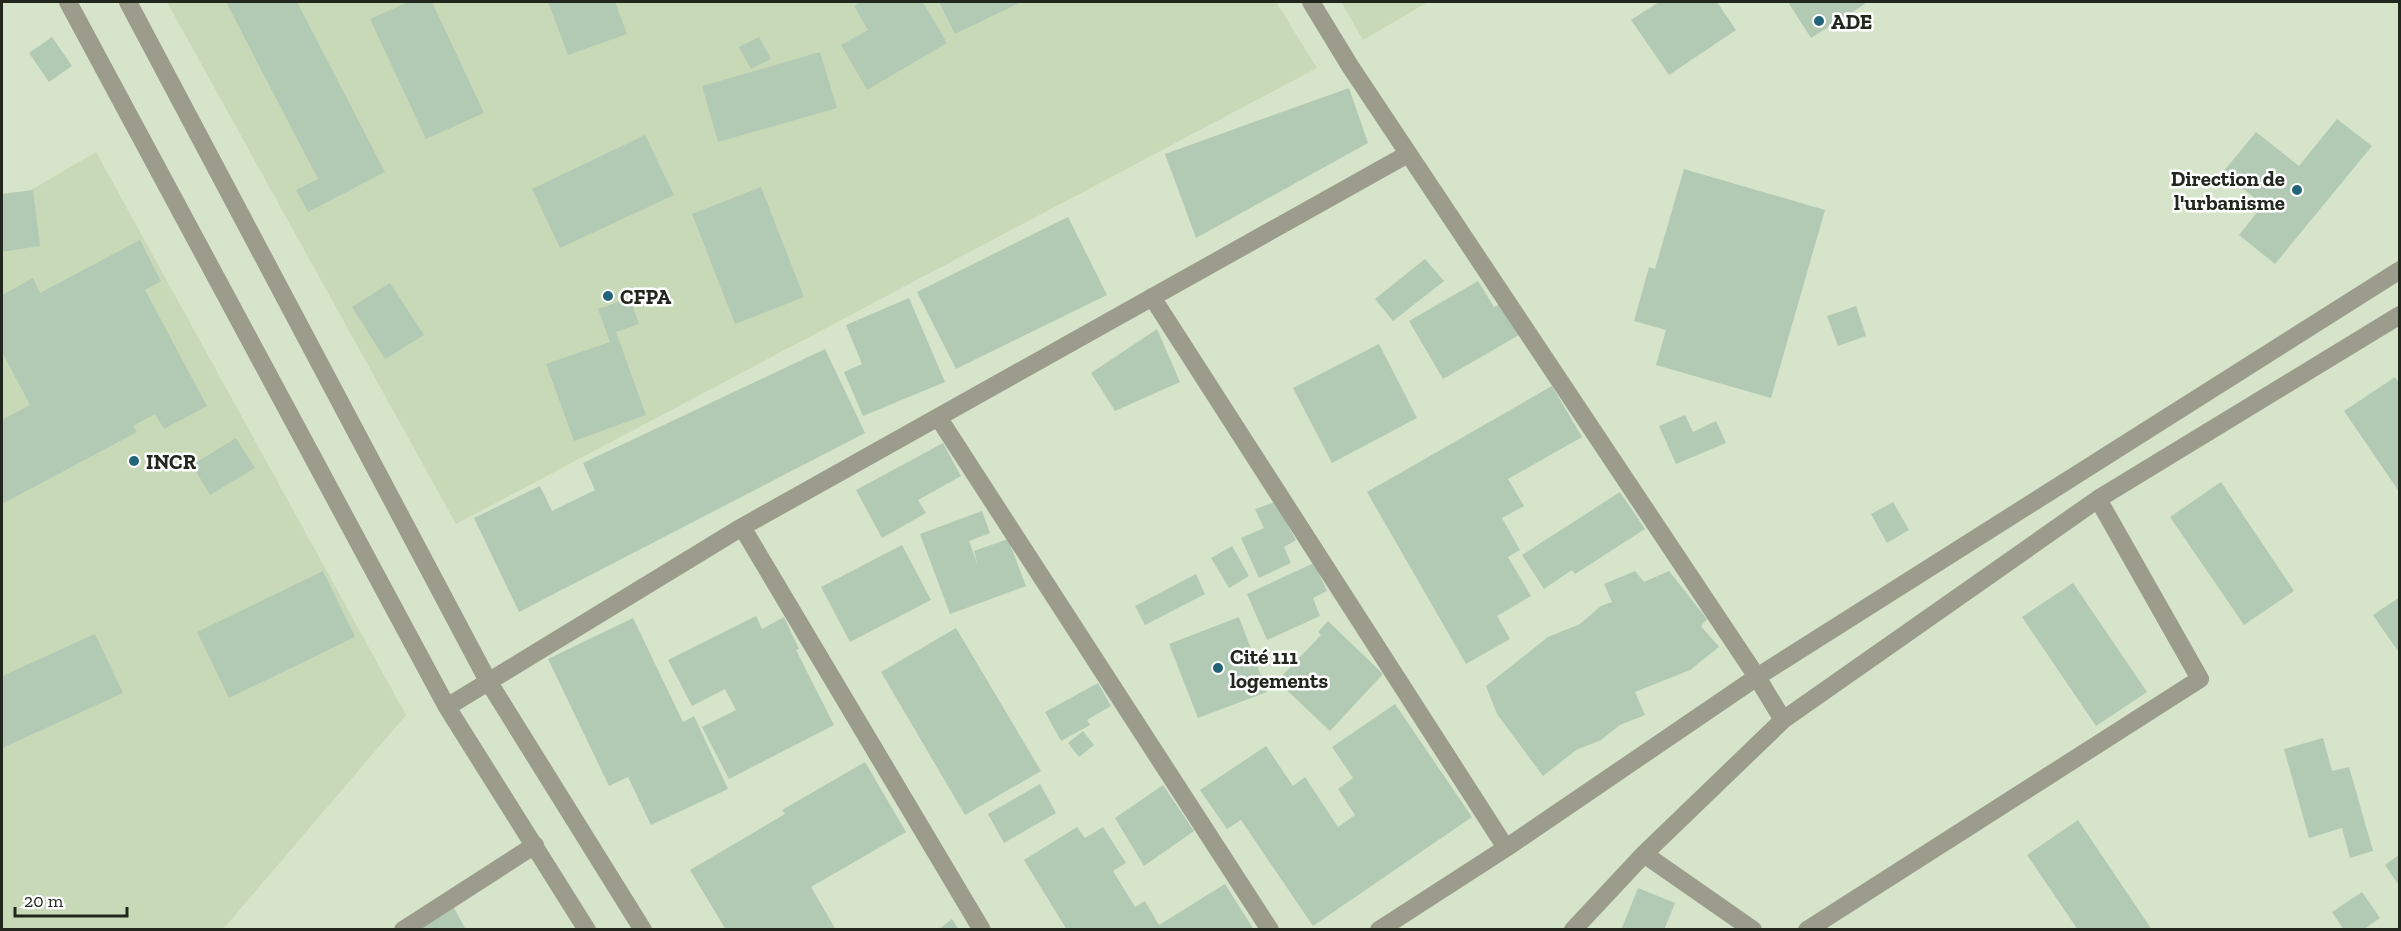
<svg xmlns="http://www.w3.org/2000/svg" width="2401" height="931" font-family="'Zilla Slab',serif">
  <rect width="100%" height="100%" fill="#d6e4c9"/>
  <path fill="#c8d9b7" d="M167,2H1276L1317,68L456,524Z
    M1341,2H1428L1363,40Z
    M96,152L406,715L223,929H2V207Z"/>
  <path fill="#b2cab4" d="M231,2H297L385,172L308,212L296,190L318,179L227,4Z
    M408,2H432L484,113L426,139L370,19Z
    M548,2H615L627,34L568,55Z
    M861,2H923L947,43L867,90L841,45L868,30L854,6Z
    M939,2H1021L955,34Z
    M1659,2H1717L1736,30L1669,75L1631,20Z
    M1788,2H1863L1865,4L1811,38Z
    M52,37L72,66L49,82L29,53Z
    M759,37L771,59L751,69L739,47Z
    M820,52L837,108L718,142L702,86Z
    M1349,88L1368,143L1196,238L1165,154Z
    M2337,119L2372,146L2275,264L2239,235L2263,205L2223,172L2256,132L2299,166Z
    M645,135L674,195L560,248L532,189Z
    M1684,169L1825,210L1771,398L1656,365L1666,330L1634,321L1649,267L1655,269Z
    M761,187L804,297L735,324L692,214Z
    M33,190L40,246L2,252V194Z
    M1068,217L1107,295L956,369L917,292Z
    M140,240L161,281L145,290L207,406L164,429L155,414L133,426L137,432L2,504V420L30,405L2,352V295L33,278L40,293Z
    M1425,259L1444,281L1393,321L1375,299Z
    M1478,281L1494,307L1501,304L1519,335L1443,379L1409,321Z
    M390,283L424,335L385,359L352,307Z
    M630,298L639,324L616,332L646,415L574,441L546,364L610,342L598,309Z
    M909,298L945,382L863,416L844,372L862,364L846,325Z
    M1856,306L1866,336L1838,346L1827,316Z
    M1157,329L1180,382L1115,411L1091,373Z
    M1379,344L1417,418L1332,463L1293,388Z
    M825,349L865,433L519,612L474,518L540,486L552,511L595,490L583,463Z
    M2395,377L2400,384V493L2344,411Z
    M1552,386L1582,437L1508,479L1524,506L1502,518L1520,550L1508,557L1531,596L1497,616L1510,639L1466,664L1367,492Z
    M1685,415L1693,432L1716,421L1726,443L1676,464L1659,426Z
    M236,438L255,468L210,495L192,465Z
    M943,443L961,476L918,500L926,513L882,538L856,490Z
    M2221,482L2294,591L2244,625L2170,517Z
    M1620,492L1645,529L1575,574L1572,570L1544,589L1522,555Z
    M1275,502L1296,540L1284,547L1291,563L1259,578L1241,538L1264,528L1255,509Z
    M1893,502L1909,530L1887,543L1871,514Z
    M982,511L990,533L969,541L978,566L974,551L1008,539L1026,586L950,614L920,534Z
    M902,545L931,600L850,642L821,587Z
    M1232,546L1249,576L1229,588L1211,558Z
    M1314,563L1327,591L1313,598L1320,616L1267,640L1247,594Z
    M323,571L355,637L229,698L197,632Z
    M1635,571L1644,582L1669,571L1707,619L1701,626L1719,647L1690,670L1635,692L1645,715L1620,725L1601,740L1576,750L1543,776L1497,714L1486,686L1548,637L1580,624L1601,606L1612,602L1604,584Z
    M1196,574L1205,594L1145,625L1135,606Z
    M2073,583L2147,692L2096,726L2022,617Z
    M2400,597V654L2373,615Z
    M756,616L762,629L784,617L799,649L796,650L834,725L729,779L702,727L736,710L725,689L692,706L668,660Z
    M1239,617L1267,692L1198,718L1169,644Z
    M633,618L683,722L694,716L728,789L651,825L628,777L609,786L548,659Z
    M1328,621L1383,674L1330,731L1277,681L1321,635L1318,632Z
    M956,628L1041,771L965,815L881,672Z
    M95,634L123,693L2,748V676Z
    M1098,683L1111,706L1087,720L1090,725L1061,741L1045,712Z
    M1395,704L1472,817L1313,926L1241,820L1227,829L1200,790L1266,746L1293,786L1305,777L1338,827L1355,815L1338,789L1353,778L1332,747Z
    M1083,731L1094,745L1079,757L1068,743Z
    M2323,738L2332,771L2349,767L2373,851L2350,858L2342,828L2309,838L2284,749Z
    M865,762L906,832L811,887L836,930H726L690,870L785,814L782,810Z
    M1040,784L1056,813L1004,843L988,814Z
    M1163,785L1194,831L1144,866L1115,818Z
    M2078,820L2152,930H2078L2027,855Z
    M1077,827L1085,838L1103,827L1126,863L1113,871L1135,907L1145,901L1159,925L1225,884L1254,930H1067L1024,860Z
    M2400,854V887L2385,865Z
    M1638,888L1675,903L1664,930H1621Z
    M2362,892L2380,918L2363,930H2344L2332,912Z
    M453,906L466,930H409Z
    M952,919L959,930H938Z"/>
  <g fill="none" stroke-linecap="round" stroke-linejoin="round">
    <path stroke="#9b9c8b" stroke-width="18" d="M68,2L447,707L587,930
      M128,2L488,681L643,930
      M1311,2L1350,66L1757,677L1783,720
      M1152,297L1506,848
      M938,417L1270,930
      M742,527L982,930
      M447,707L742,527L1408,154
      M1644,854L1753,930
      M403,930L535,845
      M1379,930L1506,848L1757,677L2400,270
      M1573,930L1644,854L1783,720L2098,499L2400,315
      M1807,930L2200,679L2098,499"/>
  </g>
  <g fill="#236479" stroke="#fff" stroke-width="2">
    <circle cx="1819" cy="21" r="6"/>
    <circle cx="2297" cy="190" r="6"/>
    <circle cx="608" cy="296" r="6"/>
    <circle cx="134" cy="461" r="6"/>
    <circle cx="1218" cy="668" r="6"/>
  </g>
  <g text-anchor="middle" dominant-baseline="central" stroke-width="5" stroke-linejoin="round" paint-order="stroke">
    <g font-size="21" font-weight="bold" fill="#22271d" stroke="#fff" text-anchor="start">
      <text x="1831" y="21">ADE</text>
      <text x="2285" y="178" text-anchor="end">Direction de<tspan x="2285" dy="24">l'urbanisme</tspan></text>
      <text x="620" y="296">CFPA</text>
      <text x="146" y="461">INCR</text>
      <text x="1230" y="656">Cité 111<tspan x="1230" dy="24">logements</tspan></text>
    </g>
  </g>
  <rect width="2401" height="931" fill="none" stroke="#22271d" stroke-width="6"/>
  <path d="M15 907v9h112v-9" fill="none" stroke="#22271d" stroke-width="3"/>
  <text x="24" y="907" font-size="18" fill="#22271d" stroke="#ffffff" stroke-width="4.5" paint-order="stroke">20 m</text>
</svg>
